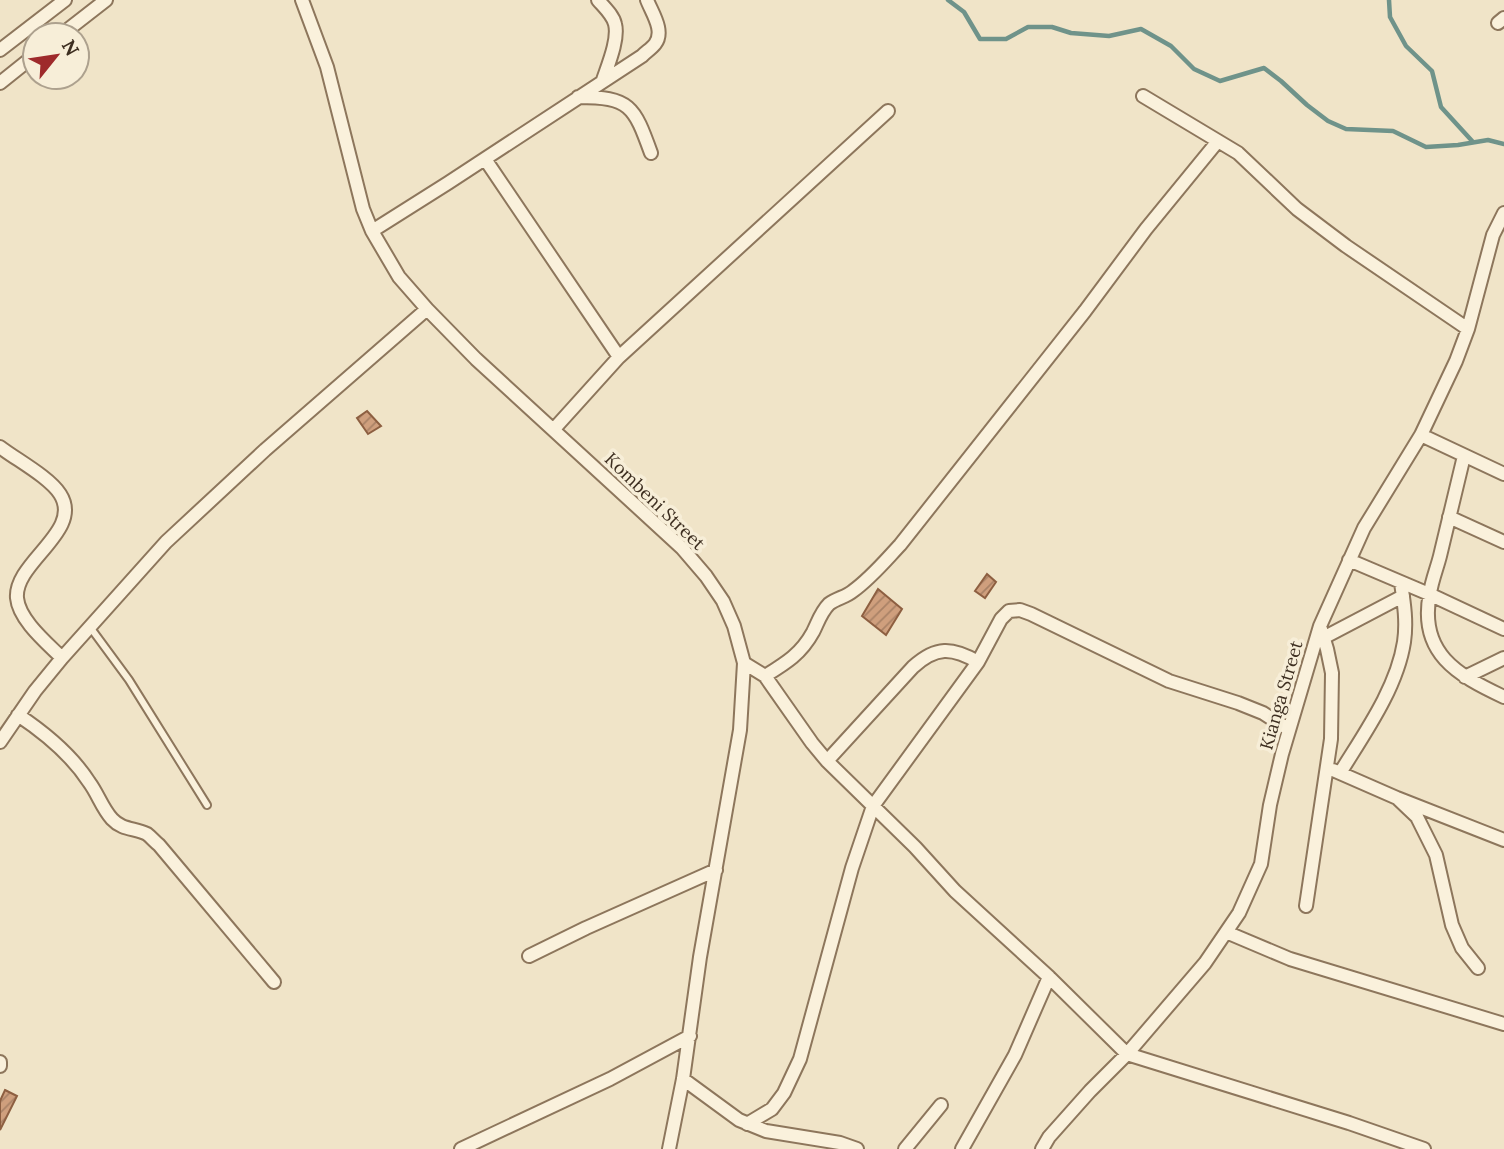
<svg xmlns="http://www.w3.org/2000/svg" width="1504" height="1149" font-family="Lora,serif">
  <defs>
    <pattern id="building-hatch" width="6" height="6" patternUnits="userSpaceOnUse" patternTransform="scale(1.75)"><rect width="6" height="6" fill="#cf9f7d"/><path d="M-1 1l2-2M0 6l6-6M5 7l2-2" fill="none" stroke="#a98266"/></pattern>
  </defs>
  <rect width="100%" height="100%" fill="#f0e4c8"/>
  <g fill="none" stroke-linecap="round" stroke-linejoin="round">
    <path stroke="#6f938a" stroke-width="4.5" d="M948,0L964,12L980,39H1006L1028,27H1052L1071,33L1109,36L1141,29L1171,46L1194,69L1220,81L1264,68L1281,81L1307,105L1328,121L1346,129L1393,131L1426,147L1458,145L1488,140L1504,144
      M1389,0L1390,17L1406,46L1432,71L1441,107L1473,142"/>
  </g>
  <path fill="url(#building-hatch)" stroke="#8d5f41" stroke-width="2" d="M367,411L381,426L368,434L357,418Z
    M987,574L996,582L985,598L975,591Z
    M878,589L902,609L886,635L862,616Z
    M5,1090L17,1096L0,1130V1101Z"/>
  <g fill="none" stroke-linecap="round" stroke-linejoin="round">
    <defs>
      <path id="lane" d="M90,627L129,680L207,805"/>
      <path id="street" d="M302,0L327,67L363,209L372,231L399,277L427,309L476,359L682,548L706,576L723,601L734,626L744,663L740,730L700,957L683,1079L669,1149
        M598,0C604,7 613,15 615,24C619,39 608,65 603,80
        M1498,23L1504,18
        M61,35L106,0
        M0,50L65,0
        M0,83L35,55
        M1143,96L1238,153L1297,209L1346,246L1468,329
        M578,97C630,97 634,106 651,153
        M485,159L619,357
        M372,231L448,183L642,56C646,52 652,48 655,44C665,31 652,13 647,0
        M554,429L619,357L888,111
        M1421,435L1504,474
        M0,447C17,460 49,477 60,494C84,531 14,562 17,598C19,620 47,643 62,658
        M1464,456C1456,489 1448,523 1440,556C1437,568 1432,580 1430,593C1418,653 1457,675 1504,697
        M1449,517L1504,542
        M1349,560L1429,594L1504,629
        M1323,638L1403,596
        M744,663L765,676L812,743L827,761L915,847L955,891L1049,977L1127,1054L1349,1123L1424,1149
        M765,676C786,663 801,654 813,632C818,622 821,612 829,604C837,598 846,597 853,591C871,578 885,561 900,545L1085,311L1146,229L1218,141
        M1465,677L1504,658
        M18,715C45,733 71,754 89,782C98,794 102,808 112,819C122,830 135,828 147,834C151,837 155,842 159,845L274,982
        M0,742L35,691L62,658L166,542L265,450L427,309
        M827,761L913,667C936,646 952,647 978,662
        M1333,770L1397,798L1504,840
        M1340,773C1364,734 1397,688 1404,642C1407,622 1404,603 1401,583
        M1397,798L1417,817L1436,855L1452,925L1462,948L1478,968
        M1306,906L1331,739L1332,673L1327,649L1320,626
        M1226,932L1290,959L1504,1024
        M529,956L586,928L716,870
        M0,1062V1066
        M683,1079L739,1120L766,1131L840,1143L857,1149
        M747,1124L772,1109L784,1093L800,1059L852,868L873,806L978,662L1001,619L1009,611L1020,610L1031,614L1169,681L1238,703L1263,713L1288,729
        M461,1149L610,1079L690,1036
        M905,1149L941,1105
        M962,1149L1015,1055L1049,977
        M1042,1149L1049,1137L1090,1091L1127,1054L1205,963L1239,913L1261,864L1270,805L1282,754L1320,626L1364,528L1421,435L1456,361L1468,329L1493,235L1504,213"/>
    </defs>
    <use href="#lane" stroke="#8d765c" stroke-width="10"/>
    <use href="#street" stroke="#8d765c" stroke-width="16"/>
    <use href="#lane" stroke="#faf1dc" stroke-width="6"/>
    <use href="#street" stroke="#faf1dc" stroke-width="12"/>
  </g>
  <g text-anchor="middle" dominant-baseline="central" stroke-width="7" stroke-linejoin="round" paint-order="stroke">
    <g font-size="18" fill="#3d2e20" stroke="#f7eed8">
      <text transform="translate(655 501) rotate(44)">Kombeni Street</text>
      <text transform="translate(1281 695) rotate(-74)">Kianga Street</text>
    </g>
  </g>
  <g transform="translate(56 56) rotate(60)"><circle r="33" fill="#f7eed8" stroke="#ada18e" stroke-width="2"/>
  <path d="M0-5L12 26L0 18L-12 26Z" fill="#9e2a2b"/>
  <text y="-10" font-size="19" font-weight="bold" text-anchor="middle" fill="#3d2e20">N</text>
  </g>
</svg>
